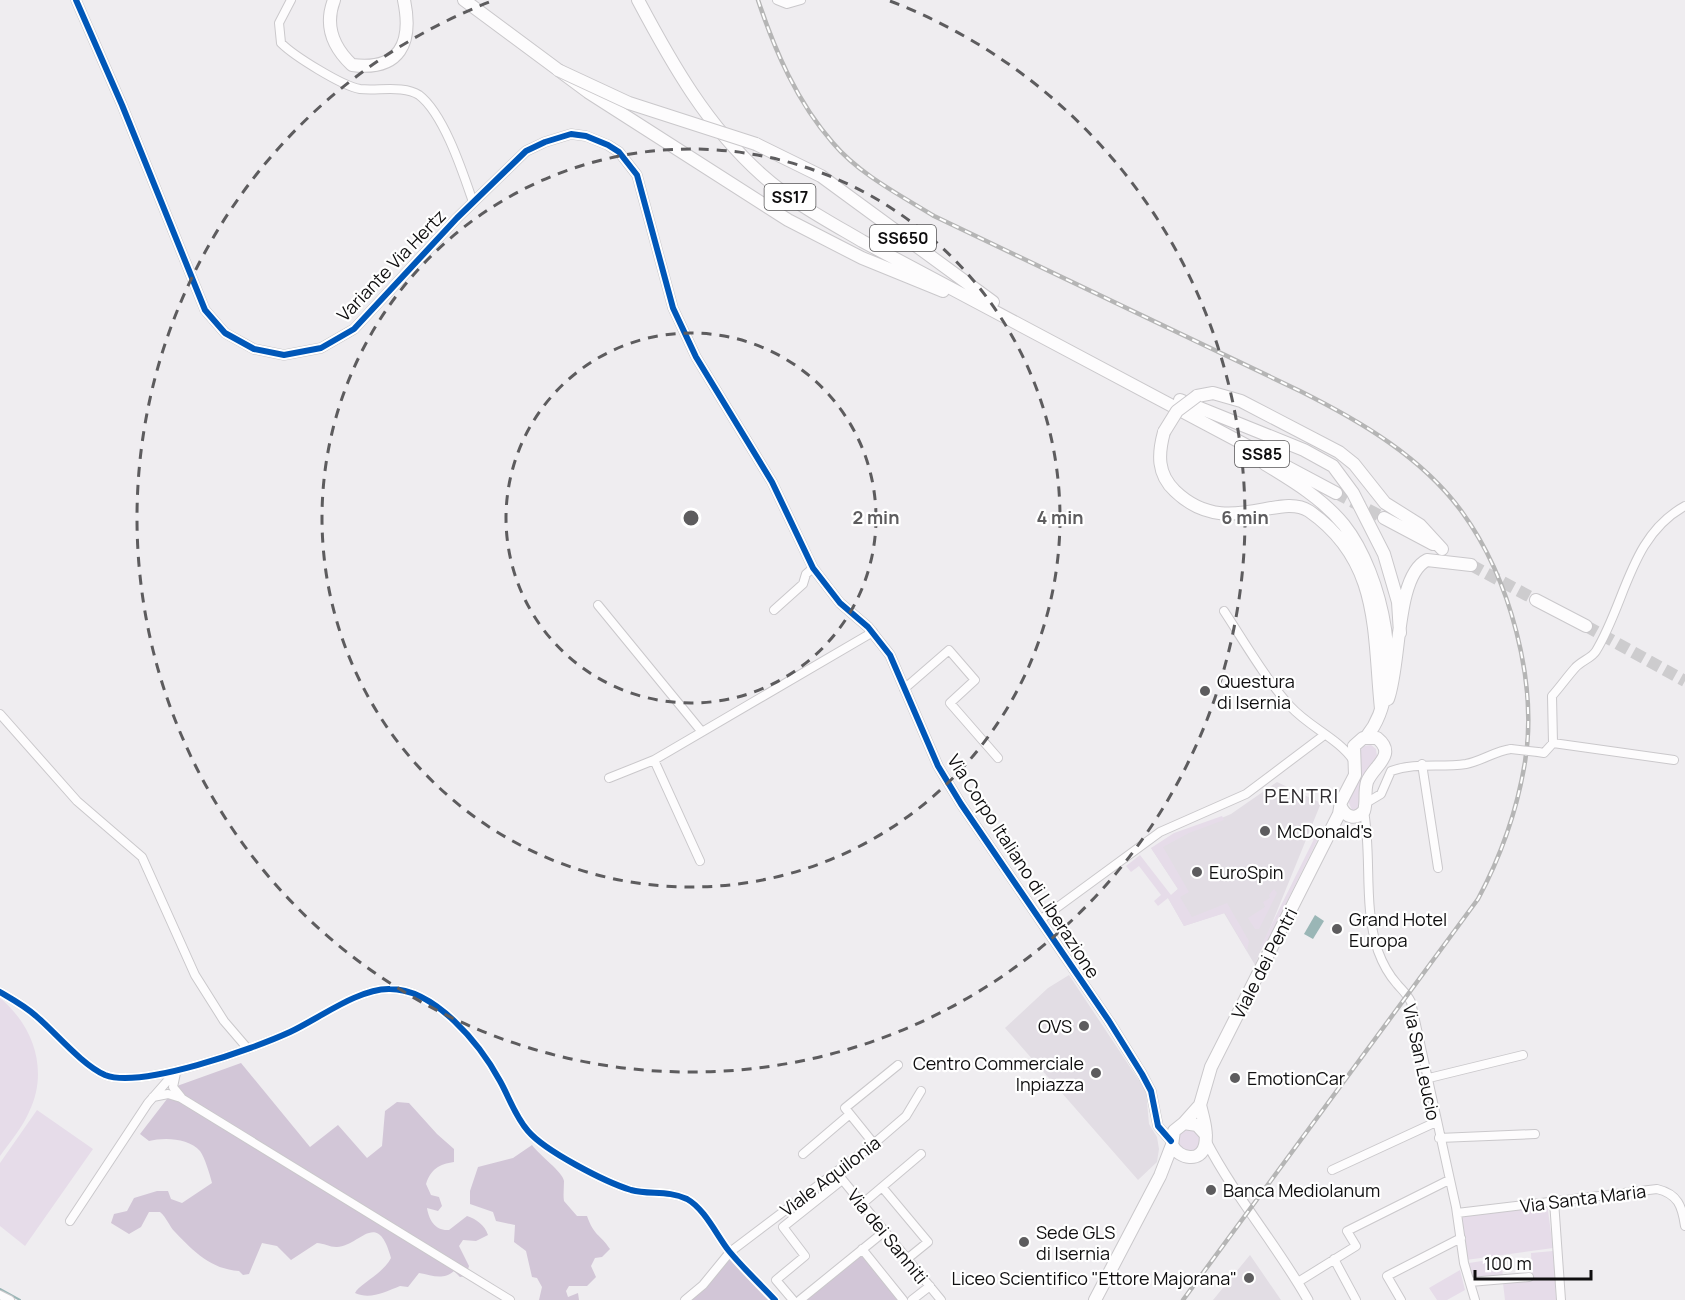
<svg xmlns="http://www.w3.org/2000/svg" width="1685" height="1300" font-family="Manrope,sans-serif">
  <rect width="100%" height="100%" fill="#efedf0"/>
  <path fill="#e2dde4" d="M1277,782L1321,803L1255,965L1224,913L1184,926L1168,898L1178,889L1151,848L1231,814Z
    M1069,975L1146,1091L1149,1124L1157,1137L1159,1149L1157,1162L1138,1180L1005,1028L1048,988Z
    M1250,1255L1281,1300H1213Z"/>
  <path fill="#e6dce9" d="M1371,745L1376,749L1377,756L1363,777L1361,802L1358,809L1352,810L1348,801L1360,776V751L1364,746Z
    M1222,816L1224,820L1189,833L1163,847L1189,892L1180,897L1192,917L1227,903L1249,941L1247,951L1225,913L1184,926L1168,898L1158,906L1154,901L1161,895L1139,866L1131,872L1126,866L1140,855L1171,895L1178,889L1151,848L1174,833Z
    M1316,835L1319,837L1263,950L1260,948Z
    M1274,889L1277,893L1259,929H1255L1248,918L1265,907L1263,902L1270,898L1269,895Z
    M0,998C34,1026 49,1071 29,1112C22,1128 10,1142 0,1156Z
    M37,1110L93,1149L25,1246L0,1226V1163Z
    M1192,1127L1202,1136L1199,1149L1190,1153L1179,1148L1176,1136L1181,1130Z
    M1547,1203L1553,1248L1466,1260L1460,1215Z
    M1553,1251L1556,1300H1505L1503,1283L1532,1281L1531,1253Z
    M1501,1258L1503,1277L1471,1279L1469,1263Z
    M1460,1270L1465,1290L1447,1300H1437L1429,1288Z"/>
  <path fill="#d2c6d7" d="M241,1063L310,1147L338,1125L367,1158L382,1146L385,1111L397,1102L409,1103L437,1134L454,1149V1162C439,1164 431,1169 426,1184L431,1195L439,1197L442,1206L438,1211L427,1208C429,1220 435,1231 449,1230L467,1216C476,1219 485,1225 488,1235L476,1241L463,1240L459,1246L469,1266L466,1276L460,1277L454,1271C442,1281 432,1275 419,1273L408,1287L400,1286C385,1292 370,1300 355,1293C359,1284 382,1275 391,1258C377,1207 359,1248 336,1247C330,1247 323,1243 317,1243L291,1260L277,1246L262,1243L249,1274L243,1275L239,1271C211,1269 194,1252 175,1232C169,1226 167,1218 160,1212H149L141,1227L129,1234L111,1223L114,1214L127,1211L134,1198L157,1191H168L171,1199L182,1203L212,1183C210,1175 205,1158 200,1151C189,1138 164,1137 149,1141L140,1134L177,1086Z
    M532,1145C539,1155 563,1172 564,1181C564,1188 563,1195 564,1201L577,1216H587C594,1236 600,1234 610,1249L602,1257L595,1258L591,1266L596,1277L587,1286H569L566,1291L568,1297L578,1293L579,1300H539L542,1287L537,1278L532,1277L526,1251L514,1242L515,1225L496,1221L493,1212L470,1204V1191L478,1167L513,1158Z
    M862,1249L903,1300H800Z
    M730,1252L775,1300H685Z"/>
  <path fill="#9ab6b6" d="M1315,915L1324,921L1313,939L1304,934Z"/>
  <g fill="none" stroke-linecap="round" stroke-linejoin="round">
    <path stroke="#9ab6b6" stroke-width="2" d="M0,1289L20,1300"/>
    <path stroke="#cdccce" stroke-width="12" stroke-dasharray="12 6" stroke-linecap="butt" d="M1336,493L1384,518
      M1471,565L1536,600
      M1586,626L1685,681"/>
    <defs>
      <path id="minor" d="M291,0L279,23L281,43C294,56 342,86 360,89C378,91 404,85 419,95C444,114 463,173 473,202
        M777,0L787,4L801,0
        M598,605L702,732
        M774,610L803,584L806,574L813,568
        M1224,611C1245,643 1265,678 1290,706C1309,727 1339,739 1353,760
        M904,689L949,650L975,680L950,703L998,758
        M0,714L77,801L142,857L195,975L224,1021L248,1049
        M1553,743L1674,760
        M1538,752L1544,753L1553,743L1552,696C1560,687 1567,677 1575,668C1581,661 1592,658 1596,651C1626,602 1630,536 1685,506
        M654,760L700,861
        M1422,764L1438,868
        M609,778L654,760L873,632
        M1366,803L1381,794L1391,771C1416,762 1440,768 1466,764C1482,761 1495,751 1511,749
        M1364,811C1372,857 1363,906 1378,951C1382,962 1389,975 1397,984C1402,990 1407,994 1411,1002L1456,1207L1464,1263L1475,1300
        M1040,920L1160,832L1246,794L1323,736
        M0,992C12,999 25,1006 36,1016C55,1032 82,1065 105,1075C141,1089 253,1049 290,1032C318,1019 359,988 390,989C435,989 480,1044 500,1081C509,1097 515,1116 528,1131C545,1151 605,1182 631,1190C650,1195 668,1190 687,1199C705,1209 717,1236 729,1251C743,1268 760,1284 775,1300
        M176,1073L173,1087L181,1097
        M1429,1078L1523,1055
        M153,1097L168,1094L181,1098L510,1300
        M1439,1138L1535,1134
        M874,1144L845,1108L898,1065
        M803,1154L850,1114
        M1332,1170L1436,1122
        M841,1178L941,1300
        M882,1187L928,1242L907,1259
        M1554,1201L1561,1300
        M862,1204L921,1154
        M1457,1213L1657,1189C1678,1194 1682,1206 1685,1226
        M70,1221L148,1103L177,1070
        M862,1249L903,1300
        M1334,1259L1356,1300
        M1298,1282L1356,1246L1347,1231L1449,1180
        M1470,1282L1529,1277
        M0,1295L10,1300
        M685,1300L703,1285L730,1252L877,1141L906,1116L921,1091
        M793,1300L776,1280L805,1256L783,1227L842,1180
        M800,1300L885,1231
        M912,1300L930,1286
        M1401,1300L1387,1276L1461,1238"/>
      <path id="tertiary" d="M76,0L122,105L205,310L225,333L254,349L284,355L321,348L354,329L457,218L526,151L545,142L571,134L586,136L608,145L619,152L637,175L673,308L696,357L772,482L813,568L840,603L868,627L890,655L938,766L961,804L1109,1021L1142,1074L1151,1091L1158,1126L1171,1141
        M1206,1141C1235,1197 1277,1245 1308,1300"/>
      <path id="primary" d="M1200,1105C1203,1117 1208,1133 1205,1145C1201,1163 1179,1159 1172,1145L1174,1131L1184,1123L1197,1125L1206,1135
        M1184,1123L1200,1105L1211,1067L1339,814L1341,802L1355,775L1354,746L1363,738H1377C1398,755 1373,766 1367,782C1364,792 1367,802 1364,811C1356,820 1346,818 1341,807
        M1095,1300L1160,1176L1172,1145"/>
      <path id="trunk" d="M334,0C324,26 333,47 352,65C400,71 413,43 404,0
        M464,0L588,92L788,220L862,258L943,291
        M638,0C672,64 707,126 762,175C792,202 828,221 862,241L1336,493
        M756,144L821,176L993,302
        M1197,396L1213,393L1241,401L1339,452L1354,464L1385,503L1420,525L1442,549
        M1180,400L1304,450L1333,466L1353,493L1384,554L1398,602L1400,633
        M1164,432C1158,454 1157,474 1175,491C1226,540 1279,491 1309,511C1381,561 1373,632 1381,709
        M1265,464C1293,481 1323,499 1344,525C1382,573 1408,685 1367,736
        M1384,518L1433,544
        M1536,600L1586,626
        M1388,699C1401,664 1395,576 1427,560L1471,565"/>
    </defs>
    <use href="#minor" stroke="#cac8cb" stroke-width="10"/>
    <use href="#tertiary" stroke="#cac8cb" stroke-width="11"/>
    <use href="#primary" stroke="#cac8cb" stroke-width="14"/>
    <use href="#trunk" stroke="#cac8cb" stroke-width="14"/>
    <use href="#minor" stroke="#fdfcfd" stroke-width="8"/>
    <use href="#tertiary" stroke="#fdfcfd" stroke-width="9"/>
    <use href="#primary" stroke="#fdfcfd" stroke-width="12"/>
    <use href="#trunk" stroke="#fdfcfd" stroke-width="12"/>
    <defs>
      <path id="rail" d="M758,0C775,51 797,102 833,143C859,174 900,195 934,216L1300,391C1360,421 1422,457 1462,512C1510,578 1538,682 1525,762C1517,811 1501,856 1478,899L1183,1300"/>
    </defs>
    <use href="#rail" stroke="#b5b5b5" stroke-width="4.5"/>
    <use href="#rail" stroke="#fff" stroke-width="2" stroke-dasharray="7" stroke-linecap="butt"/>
    <defs>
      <path id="minor-bridge" d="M1511,749L1538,752"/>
      <path id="trunk-bridge" d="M558,70L629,103L756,144
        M1164,432L1177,411L1197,396"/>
    </defs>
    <use href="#minor-bridge" stroke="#cac8cb" stroke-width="10" stroke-linecap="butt"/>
    <use href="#trunk-bridge" stroke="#cac8cb" stroke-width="14" stroke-linecap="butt"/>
    <use href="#minor-bridge" stroke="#fdfcfd" stroke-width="8"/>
    <use href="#trunk-bridge" stroke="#fdfcfd" stroke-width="12"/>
    <defs>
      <path id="cycleway" d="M76,0L122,105L205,310L225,333L254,349L284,355L321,348L354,329L457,218L526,151L545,142L571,134L586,136L608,145L619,152L637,175L673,308L696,357L772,482L813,568L840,603L868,627L890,655L938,766L961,804L1109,1021L1142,1074L1151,1091L1158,1126L1171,1141
        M0,992C12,999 25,1006 36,1016C55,1032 82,1065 105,1075C141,1089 253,1049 290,1032C318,1019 359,988 390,989C435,989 480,1044 500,1081C509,1097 515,1116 528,1131C545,1151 605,1182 631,1190C650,1195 668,1190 687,1199C705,1209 717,1236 729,1251C743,1268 760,1284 775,1300"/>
    </defs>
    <use href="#cycleway" stroke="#fff" stroke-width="10"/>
    <use href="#cycleway" stroke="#0057b8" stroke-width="6"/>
  </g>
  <g fill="none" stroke="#5d5c5e" stroke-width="3" stroke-dasharray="10 8">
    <circle cx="691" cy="518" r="185"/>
    <circle cx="691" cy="518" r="369"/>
    <path d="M890 1A554 554 0 1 1 492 1"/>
  </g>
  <g fill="#5d5c5e" stroke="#fff" stroke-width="2">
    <circle cx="1205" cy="691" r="6"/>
    <circle cx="1265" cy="831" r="6"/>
    <circle cx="1197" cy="872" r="6"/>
    <circle cx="1337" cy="929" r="6"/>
    <circle cx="1084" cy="1026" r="6"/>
    <circle cx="1096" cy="1073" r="6"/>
    <circle cx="1235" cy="1078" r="6"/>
    <circle cx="1211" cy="1190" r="6"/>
    <circle cx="1024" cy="1242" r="6"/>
    <circle cx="1249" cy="1278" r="6"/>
  </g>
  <g text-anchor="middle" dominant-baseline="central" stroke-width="4.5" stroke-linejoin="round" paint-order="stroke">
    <g fill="#fff" stroke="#575657" stroke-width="1.5">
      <rect x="764.5" y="184" width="51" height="26" rx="4.5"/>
      <rect x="870" y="225" width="66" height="26" rx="4.5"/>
      <rect x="1235" y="441" width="54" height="26" rx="4.5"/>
    </g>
    <g font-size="16" font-weight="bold" fill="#0f0e0f">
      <text x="790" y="197">SS17</text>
      <text x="903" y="238">SS650</text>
      <text x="1262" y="454">SS85</text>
    </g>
    <g font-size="18" fill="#0f0e0f" stroke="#fff">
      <text transform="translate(391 265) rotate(-46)">Variante Via Hertz</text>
      <text transform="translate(1024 866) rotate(57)">Via Corpo Italiano di Liberazione</text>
      <text transform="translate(1264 963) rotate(-63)">Viale dei Pentri</text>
      <text transform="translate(1422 1062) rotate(78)">Via San Leucio</text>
      <text transform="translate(830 1176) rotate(-37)">Viale Aquilonia</text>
      <text transform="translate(1583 1198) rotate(-7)">Via Santa Maria</text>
      <text transform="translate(888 1236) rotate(51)">Via dei Sanniti</text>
    </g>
    <g font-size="18" fill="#0f0e0f" stroke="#fff" text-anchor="start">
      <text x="1217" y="681">Questura<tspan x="1217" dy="21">di Isernia</tspan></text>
      <text x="1277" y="831">McDonald's</text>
      <text x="1209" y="872">EuroSpin</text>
      <text x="1349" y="919">Grand Hotel<tspan x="1349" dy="21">Europa</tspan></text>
      <text x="1072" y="1026" text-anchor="end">OVS</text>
      <text x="1084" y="1063" text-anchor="end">Centro Commerciale<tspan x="1084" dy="21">Inpiazza</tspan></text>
      <text x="1247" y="1078">EmotionCar</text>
      <text x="1223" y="1190">Banca Mediolanum</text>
      <text x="1036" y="1232">Sede GLS<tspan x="1036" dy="21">di Isernia</tspan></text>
      <text x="1237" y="1278" text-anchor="end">Liceo Scientifico "Ettore Majorana"</text>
    </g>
    <g font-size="20" letter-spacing="1.5" fill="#2f2c30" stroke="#fff">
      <text x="1302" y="795">PENTRI</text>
    </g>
  </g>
  <circle cx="691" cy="518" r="9" fill="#5d5c5e" stroke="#fff" stroke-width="3"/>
  <g font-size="18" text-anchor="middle" font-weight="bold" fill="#5d5c5e" stroke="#fff" stroke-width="4.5" stroke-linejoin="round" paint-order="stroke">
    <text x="876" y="524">2 min</text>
    <text x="1060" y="524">4 min</text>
    <text x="1245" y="524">6 min</text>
  </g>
  <path d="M1475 1270v9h116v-9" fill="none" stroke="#0f0e0f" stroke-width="3"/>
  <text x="1484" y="1270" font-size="18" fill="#0f0e0f" stroke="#ffffff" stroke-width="4.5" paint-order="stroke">100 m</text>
</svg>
